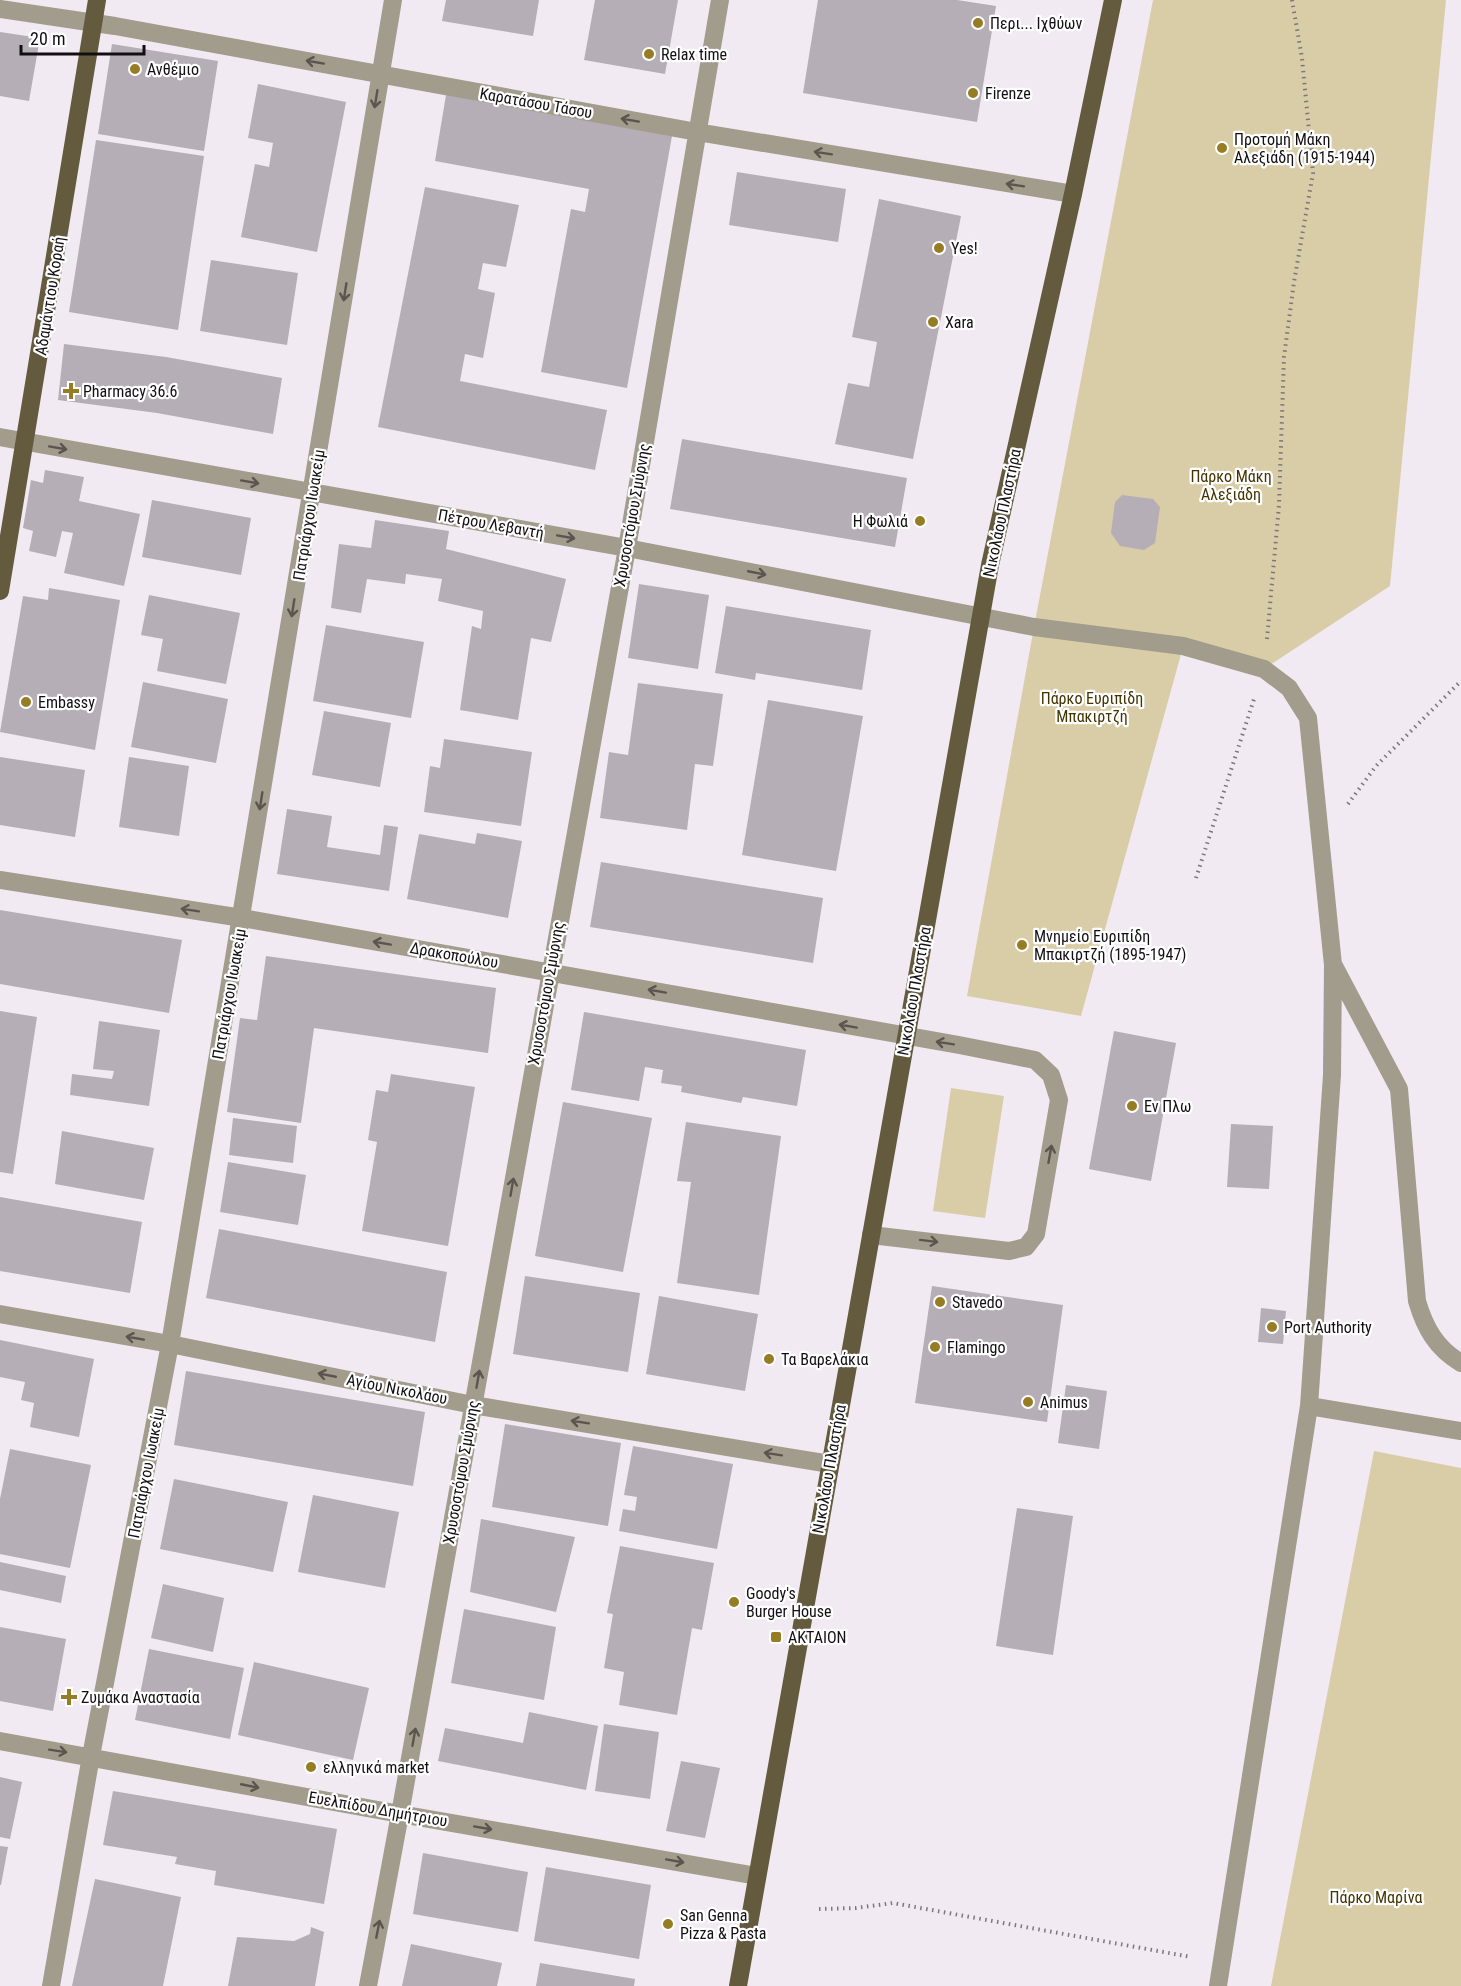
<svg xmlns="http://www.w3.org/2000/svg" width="1461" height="1986" font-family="'Roboto Condensed',sans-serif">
  <rect width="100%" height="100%" fill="#f1eaf2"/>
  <path fill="#d9cda8" d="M1153,0H1446L1390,586L1264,669L1183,647L1081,1016L967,996L1034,627Z
    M951,1088L1004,1096L985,1218L933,1211Z
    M1374,1451L1461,1468V1986H1271Z"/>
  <path fill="#b5aeb6" d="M446,0H539L533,36L442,21Z
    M595,0H678L665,74L584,60Z
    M818,0H957L996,6L977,122L803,93Z
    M0,32L40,38L29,101L0,96Z
    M112,44L218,61L204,151L98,134Z
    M258,84L346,102L317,252L241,237L255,164L269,167L273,143L248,138Z
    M446,95L672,136L627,388L541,372L571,209L585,212L589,189L435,161Z
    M96,140L204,156L178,330L69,312Z
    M737,172L846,189L838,242L729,225Z
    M425,187L519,205L506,267L483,263L478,289L495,293L483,358L465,354L460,381L607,410L595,470L378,427Z
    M879,199L961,216L913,459L835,444L848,383L869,387L877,342L852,337Z
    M211,260L298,273L287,345L200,331Z
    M64,344L166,357L282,378L273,434L157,413L58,400Z
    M682,439L907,478L895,547L670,509Z
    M45,470L84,477L79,501L140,514L124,586L64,573L73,533L62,531L56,557L29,551L33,531L23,528L31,480L43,483Z
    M1122,495L1153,499L1160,507L1155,543L1144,550L1120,546L1111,533L1115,502Z
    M152,500L251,518L241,575L142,557Z
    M375,520L449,531L446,549L566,579L551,642L531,638L518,720L460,710L472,626L481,629L483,611L438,601L442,579L406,574L405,584L367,579L361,613L331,608L339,544L371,548Z
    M639,584L709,595L698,669L628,658Z
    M49,588L120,600L95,750L0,732L23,596L48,600Z
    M149,595L240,613L226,684L157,671L163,639L141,635Z
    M726,606L871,630L862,690L756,673L755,680L715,673Z
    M326,625L424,642L411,718L313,701Z
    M143,682L228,699L216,763L131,747Z
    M638,683L723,694L713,766L695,764L687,830L600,818L609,752L628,755Z
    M768,700L863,716L836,871L742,855Z
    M324,711L391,723L380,787L312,775Z
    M444,739L532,752L521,826L424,812L430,766L440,768Z
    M0,757L85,770L75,837L0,825Z
    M129,757L189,766L179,836L119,827Z
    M287,809L332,816L327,847L380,855L384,825L398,827L389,891L277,874Z
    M477,833L522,841L508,918L407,899L419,834L475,844Z
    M601,862L823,898L813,963L590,927Z
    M0,910L182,940L169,1013L0,984Z
    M266,956L496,988L488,1053L314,1028L301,1123L227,1112L240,1018L257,1020Z
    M0,1011L37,1017L13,1174L0,1172Z
    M584,1012L806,1050L797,1106L743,1097L741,1103L681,1092L682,1086L661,1083L663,1070L645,1067L639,1101L571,1090Z
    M99,1021L160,1030L149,1106L70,1095L72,1074L112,1079L114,1071L93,1069Z
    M1114,1031L1176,1043L1151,1181L1089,1169Z
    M391,1074L475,1087L448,1246L362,1231L377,1142L368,1140L376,1090L388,1092Z
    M563,1102L652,1118L623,1272L535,1256Z
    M233,1118L297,1126L293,1163L229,1155Z
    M686,1122L781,1136L759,1295L677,1283L691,1182L677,1181Z
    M1231,1124L1273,1126L1269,1189L1227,1187Z
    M62,1131L154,1148L144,1200L55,1184Z
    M228,1162L306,1175L298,1225L220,1212Z
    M0,1197L142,1222L130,1293L0,1271Z
    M219,1229L447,1272L435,1342L206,1298Z
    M525,1276L640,1293L628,1372L513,1354Z
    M932,1286L1063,1305L1047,1422L915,1403Z
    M659,1296L758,1314L745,1391L646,1374Z
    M1261,1308L1286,1311L1283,1344L1258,1342Z
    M0,1340L94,1359L79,1437L30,1427L34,1403L21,1400L25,1382L0,1377Z
    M186,1371L425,1412L413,1486L174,1445Z
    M1066,1385L1107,1391L1099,1449L1058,1443Z
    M505,1424L621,1443L608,1526L492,1507Z
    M633,1446L733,1464L717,1549L619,1531L623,1509L635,1511L637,1497L624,1495Z
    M10,1449L91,1465L70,1568L0,1554V1499Z
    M174,1479L288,1502L273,1572L160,1549Z
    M313,1495L399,1512L385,1588L298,1572Z
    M1017,1508L1073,1516L1053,1655L996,1646Z
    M481,1519L575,1537L556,1612L470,1592Z
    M620,1546L714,1563L702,1630L692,1628L677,1715L619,1705L624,1672L604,1668L613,1614L607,1613Z
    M0,1562L66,1576L61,1603L0,1590Z
    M163,1584L224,1598L213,1652L151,1638Z
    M464,1609L556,1627L544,1700L451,1683Z
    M0,1627L66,1639L53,1711L0,1701Z
    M149,1649L244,1668L230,1739L135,1720Z
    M254,1662L369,1688L353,1760L238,1735Z
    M529,1712L598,1726L586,1790L438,1761L445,1728L523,1743Z
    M604,1724L659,1732L650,1799L595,1791Z
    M681,1761L720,1768L705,1838L666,1831Z
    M0,1777L22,1782L10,1839L0,1837Z
    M113,1791L337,1829L324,1904L214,1885L216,1871L175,1864L177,1857L103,1845Z
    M0,1846L8,1847L1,1885H0Z
    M423,1853L528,1872L518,1932L413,1914Z
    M546,1867L651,1885L639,1959L534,1941Z
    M95,1879L181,1897L163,1986H72Z
    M311,1927L324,1932L315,1986H228L237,1937L294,1941L310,1934Z
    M411,1944L502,1963L497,1986H402Z
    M540,1963L635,1979L634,1986H536Z"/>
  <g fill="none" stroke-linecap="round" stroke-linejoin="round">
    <path stroke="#7c777d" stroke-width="4" stroke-dasharray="1.5 4.5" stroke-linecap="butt" d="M1267,639L1279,505L1284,357L1294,282L1313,173L1302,58L1292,0
      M1348,804L1376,766L1461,681
      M1196,878L1254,699
      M819,1909L856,1908L893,1903L1191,1957"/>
    <path stroke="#a29c8c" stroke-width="18" d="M0,9L115,26L697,132L1073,194
      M0,437L627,548L1034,627L1183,646L1264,669L1289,688L1308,718L1333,965L1332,1075L1309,1406L1218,1986
      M0,880L242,918L959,1045L1035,1060L1051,1075L1059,1100L1036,1234L1026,1247L1009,1251L871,1235
      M1334,966L1399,1089L1417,1301C1425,1328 1436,1348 1461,1363
      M0,1314L170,1344L473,1405L830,1464
      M1309,1406L1461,1431
      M0,1741L400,1814L757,1876
      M51,1986L91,1756L170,1344L393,0
      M368,1986L400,1814L627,548L720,0"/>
    <path stroke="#645b3e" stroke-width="18" d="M0,591L97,0
      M738,1986L990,565L1073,194L1113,0"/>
  </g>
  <defs><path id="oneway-shaft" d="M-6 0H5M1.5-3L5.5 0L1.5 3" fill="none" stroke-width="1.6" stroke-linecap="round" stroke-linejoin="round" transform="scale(1.5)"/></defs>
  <g stroke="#5a564f">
    <use href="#oneway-shaft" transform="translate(315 62) rotate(-170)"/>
    <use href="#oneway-shaft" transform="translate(376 99) rotate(99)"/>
    <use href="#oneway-shaft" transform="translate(630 120) rotate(-170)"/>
    <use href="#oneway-shaft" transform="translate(823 153) rotate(-171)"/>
    <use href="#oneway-shaft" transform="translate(1015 185) rotate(-171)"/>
    <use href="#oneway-shaft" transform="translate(345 292) rotate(99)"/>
    <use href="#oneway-shaft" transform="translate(58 448) rotate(10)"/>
    <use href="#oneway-shaft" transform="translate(250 482) rotate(10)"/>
    <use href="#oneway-shaft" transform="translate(566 537) rotate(10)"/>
    <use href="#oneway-shaft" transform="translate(757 573) rotate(11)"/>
    <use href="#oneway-shaft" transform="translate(293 608) rotate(99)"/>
    <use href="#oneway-shaft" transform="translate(261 801) rotate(99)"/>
    <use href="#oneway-shaft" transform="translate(190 910) rotate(-171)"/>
    <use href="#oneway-shaft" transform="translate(382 943) rotate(-170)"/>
    <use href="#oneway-shaft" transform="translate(657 991) rotate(-170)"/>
    <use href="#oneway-shaft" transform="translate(848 1026) rotate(-170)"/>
    <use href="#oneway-shaft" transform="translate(945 1043) rotate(-171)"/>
    <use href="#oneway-shaft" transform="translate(1050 1154) rotate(-80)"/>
    <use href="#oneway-shaft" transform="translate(512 1187) rotate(-80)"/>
    <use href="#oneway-shaft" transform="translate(929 1241) rotate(7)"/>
    <use href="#oneway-shaft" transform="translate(135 1338) rotate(-170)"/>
    <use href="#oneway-shaft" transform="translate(327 1375) rotate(-169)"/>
    <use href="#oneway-shaft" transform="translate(478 1379) rotate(-80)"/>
    <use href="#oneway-shaft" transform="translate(580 1422) rotate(-171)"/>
    <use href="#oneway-shaft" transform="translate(773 1454) rotate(-171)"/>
    <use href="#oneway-shaft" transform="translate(414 1737) rotate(-80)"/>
    <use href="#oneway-shaft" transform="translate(58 1751) rotate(9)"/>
    <use href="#oneway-shaft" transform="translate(250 1786) rotate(11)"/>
    <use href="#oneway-shaft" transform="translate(483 1828) rotate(10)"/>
    <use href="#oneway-shaft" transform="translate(675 1861) rotate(10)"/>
    <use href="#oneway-shaft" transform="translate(378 1929) rotate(-79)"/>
  </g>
  <g fill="#967d24" stroke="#fff" stroke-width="2">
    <circle cx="978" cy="23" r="6"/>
    <circle cx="649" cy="54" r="6"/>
    <circle cx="135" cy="69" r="6"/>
    <circle cx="973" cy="93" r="6"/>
    <circle cx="1222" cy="148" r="6"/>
    <circle cx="939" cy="248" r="6"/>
    <circle cx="933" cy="322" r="6"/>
    <path d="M68 382h6v6h6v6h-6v6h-6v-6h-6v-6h6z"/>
    <circle cx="920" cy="521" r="6"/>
    <circle cx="26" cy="702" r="6"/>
    <circle cx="1022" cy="945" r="6"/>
    <circle cx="1132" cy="1106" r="6"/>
    <circle cx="940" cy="1302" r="6"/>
    <circle cx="1272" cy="1327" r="6"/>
    <circle cx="935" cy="1347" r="6"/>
    <circle cx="769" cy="1359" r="6"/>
    <circle cx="1028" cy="1402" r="6"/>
    <circle cx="734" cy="1602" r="6"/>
    <rect x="770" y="1631" width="12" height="12" rx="3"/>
    <path d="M66 1688h6v6h6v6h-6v6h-6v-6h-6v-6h6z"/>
    <circle cx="311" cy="1767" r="6"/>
    <circle cx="668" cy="1924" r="6"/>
  </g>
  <g text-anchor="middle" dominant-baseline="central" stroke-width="4.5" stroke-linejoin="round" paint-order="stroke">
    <g font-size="16" fill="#120f12" stroke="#fff" text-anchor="start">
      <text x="990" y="23">Περι... Ιχθύων</text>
      <text x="661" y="54">Relax time</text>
      <text x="147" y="69">Ανθέμιο</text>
      <text x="985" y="93">Firenze</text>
      <text x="1234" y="139">Προτομή Μάκη<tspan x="1234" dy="18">Αλεξιάδη (1915-1944)</tspan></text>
      <text x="951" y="248">Yes!</text>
      <text x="945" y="322">Xara</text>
      <text x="83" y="391">Pharmacy 36.6</text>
      <text x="908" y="521" text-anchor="end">Η Φωλιά</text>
      <text x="38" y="702">Embassy</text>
      <text x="1034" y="936">Μνημείο Ευριπίδη<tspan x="1034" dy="18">Μπακιρτζή (1895-1947)</tspan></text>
      <text x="1144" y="1106">Εν Πλω</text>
      <text x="952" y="1302">Stavedo</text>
      <text x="1284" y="1327">Port Authority</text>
      <text x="947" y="1347">Flamingo</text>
      <text x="781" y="1359">Τα Βαρελάκια</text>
      <text x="1040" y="1402">Animus</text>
      <text x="746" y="1593">Goody's<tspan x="746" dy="18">Burger House</tspan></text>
      <text x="788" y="1637">ΑΚΤΑΙΟΝ</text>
      <text x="81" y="1697">Ζυμάκα Αναστασία</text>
      <text x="323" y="1767">ελληνικά market</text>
      <text x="680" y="1915">San Genna<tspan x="680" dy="18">Pizza &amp; Pasta</tspan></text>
    </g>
    <g font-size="16" fill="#120f12" stroke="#fff">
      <text transform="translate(536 103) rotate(10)">Καρατάσου Τάσου</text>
      <text transform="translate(50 296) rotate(-81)">Αδαμάντιου Κοραή</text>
      <text transform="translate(1002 513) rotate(-78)">Νικολάου Πλαστήρα</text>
      <text transform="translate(309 515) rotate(-81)">Πατριάρχου Ιωακείμ</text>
      <text transform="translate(632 515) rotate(-80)">Χρυσοστόμου Σμύρνης</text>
      <text transform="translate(491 524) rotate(10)">Πέτρου Λεβαντή</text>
      <text transform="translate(454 955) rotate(10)">Δρακοπούλου</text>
      <text transform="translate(914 991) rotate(-80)">Νικολάου Πλαστήρα</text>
      <text transform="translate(546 993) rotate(-80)">Χρυσοστόμου Σμύρνης</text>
      <text transform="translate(229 994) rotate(-80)">Πατριάρχου Ιωακείμ</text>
      <text transform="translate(397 1389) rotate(11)">Αγίου Νικολάου</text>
      <text transform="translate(829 1469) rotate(-80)">Νικολάου Πλαστήρα</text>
      <text transform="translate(461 1472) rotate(-80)">Χρυσοστόμου Σμύρνης</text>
      <text transform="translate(146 1473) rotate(-79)">Πατριάρχου Ιωακείμ</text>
      <text transform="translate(378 1809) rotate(10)">Ευελπίδου Δημήτριου</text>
    </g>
    <g font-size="16" fill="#423402" stroke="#fff">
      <text x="1231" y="476">Πάρκο Μάκη<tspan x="1231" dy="18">Αλεξιάδη</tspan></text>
      <text x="1092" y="698">Πάρκο Ευριπίδη<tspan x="1092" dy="18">Μπακιρτζή</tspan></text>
      <text x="1376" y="1897">Πάρκο Μαρίνα</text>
    </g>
  </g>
  <path d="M21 45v9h123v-9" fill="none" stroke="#120f12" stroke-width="3"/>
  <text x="30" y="45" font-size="18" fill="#120f12" stroke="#ffffff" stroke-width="4.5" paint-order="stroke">20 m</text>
</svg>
